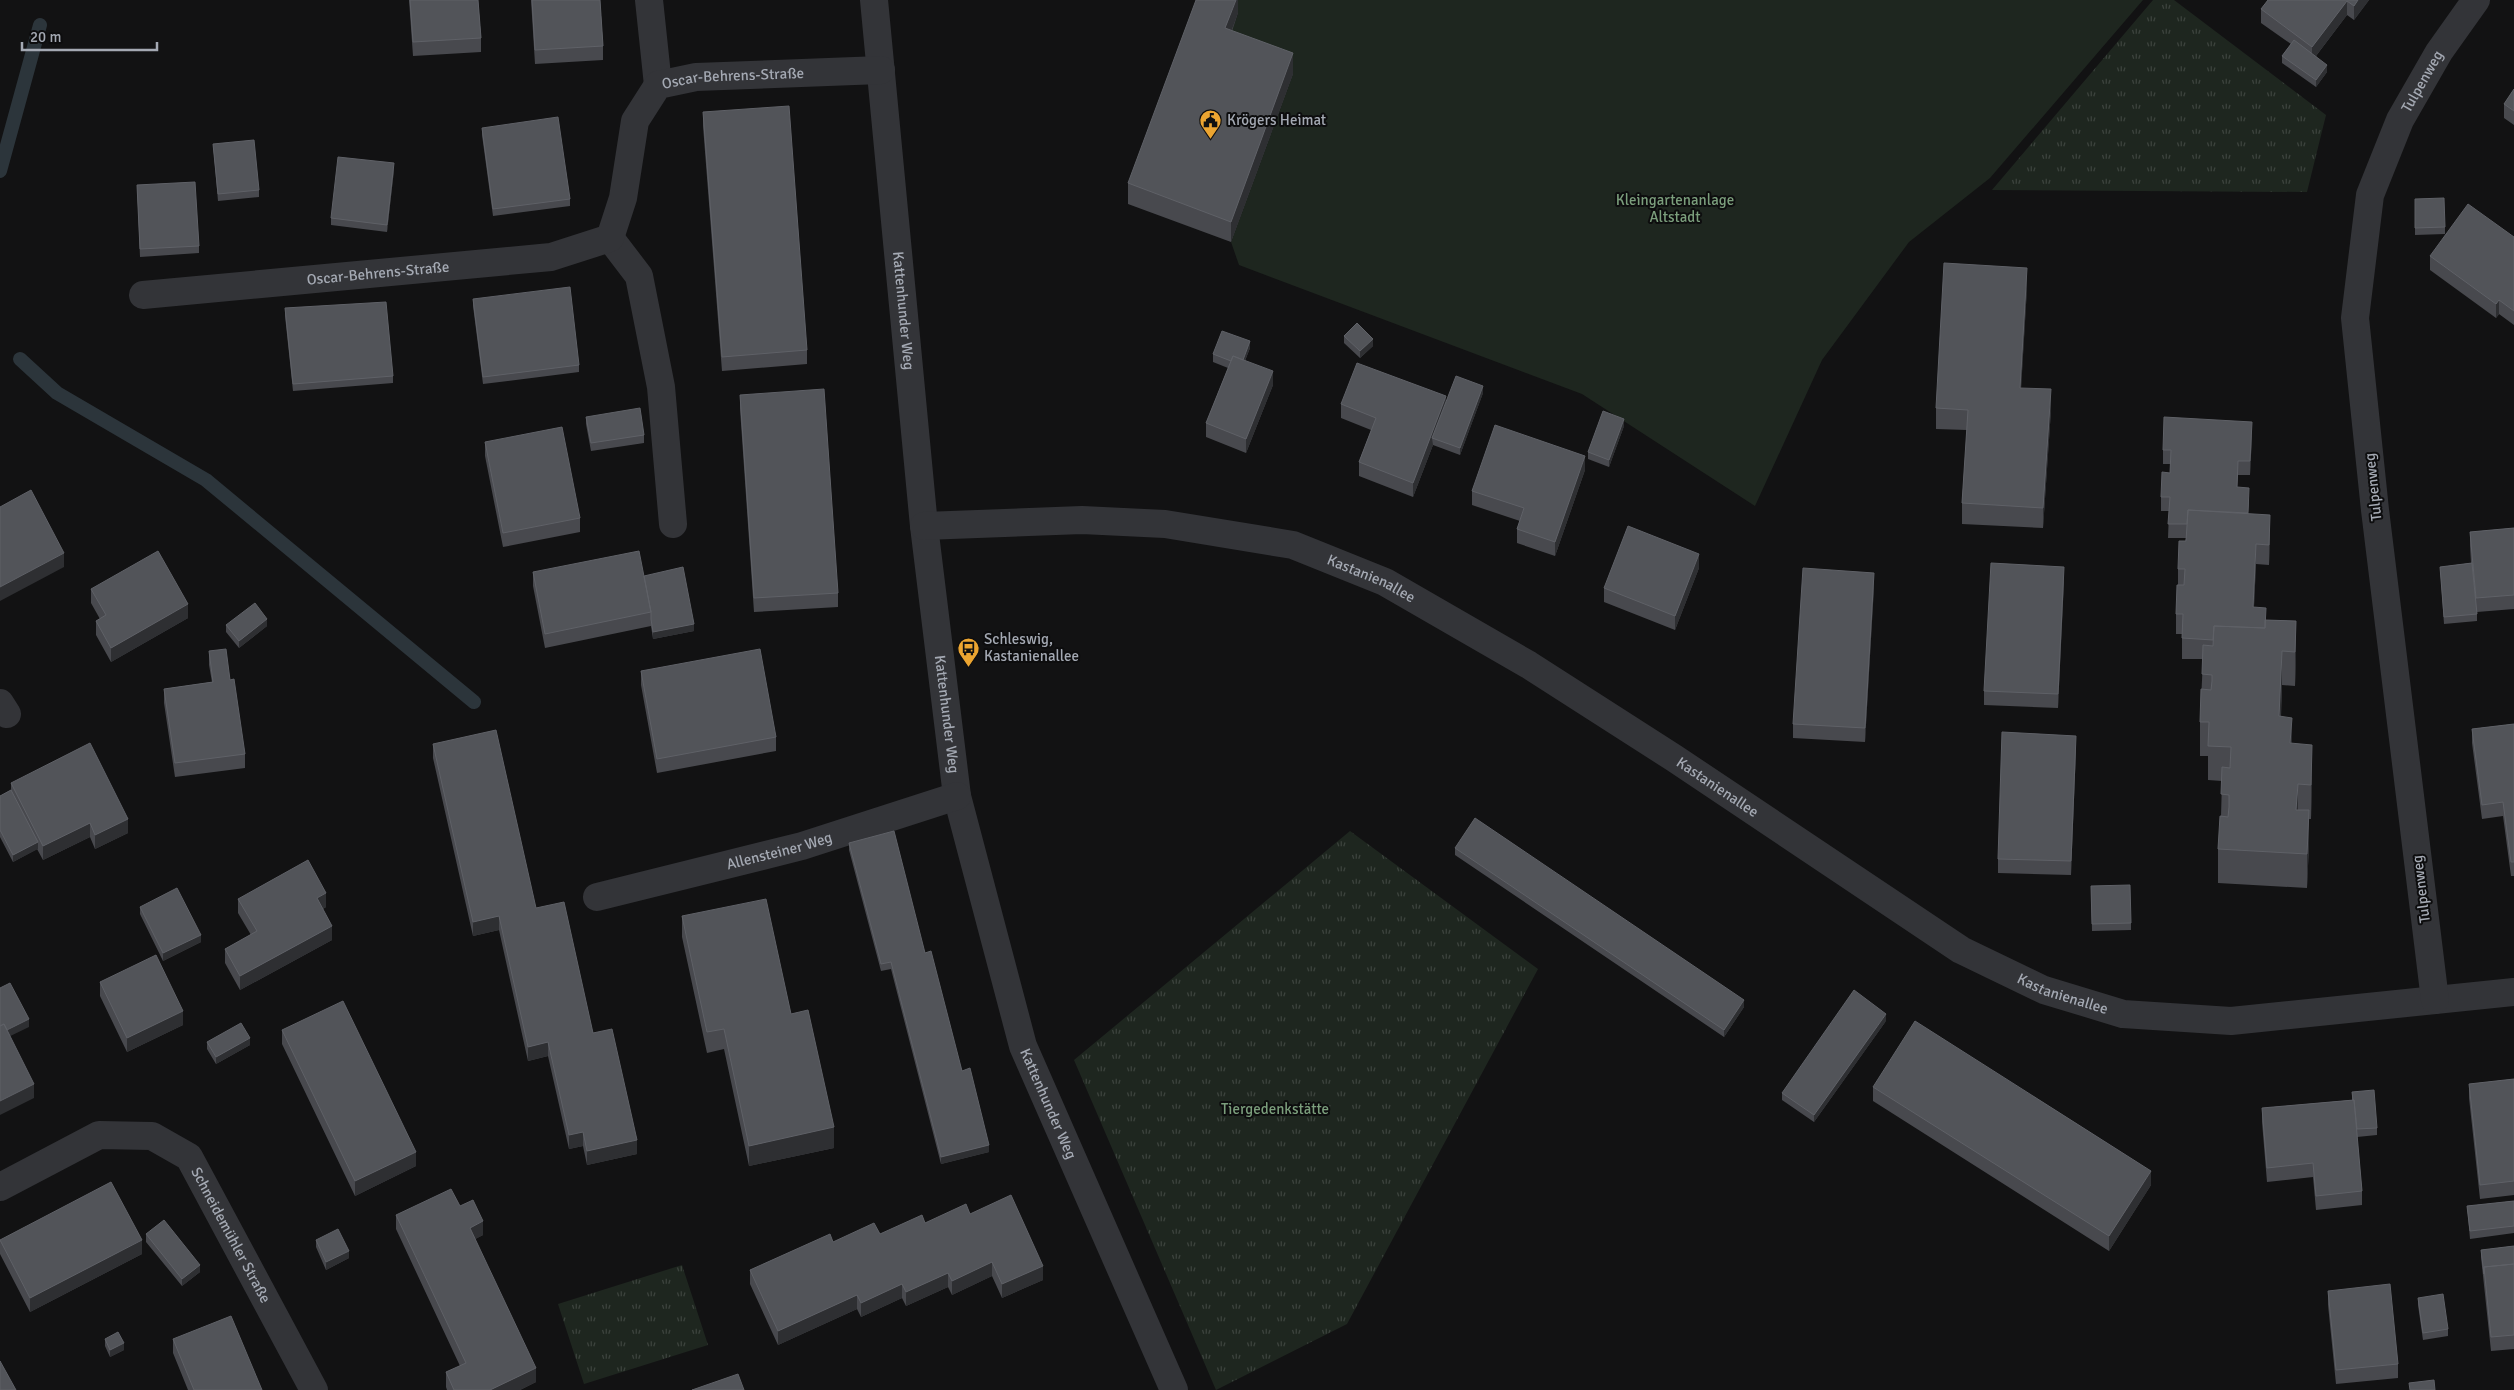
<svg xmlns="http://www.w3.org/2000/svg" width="2514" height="1390" font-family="Signika,sans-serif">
  <defs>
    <pattern id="grass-tufts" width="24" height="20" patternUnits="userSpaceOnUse" patternTransform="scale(1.25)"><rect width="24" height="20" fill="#1e261f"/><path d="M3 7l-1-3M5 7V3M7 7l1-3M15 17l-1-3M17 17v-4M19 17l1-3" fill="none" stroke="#3c433d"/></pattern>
  </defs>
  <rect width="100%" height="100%" fill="#121213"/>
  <path fill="url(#grass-tufts)" d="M2153,0H2174L2326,115L2307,192L1992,190Z
    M1350,831L1538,969L1347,1324L1216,1390L1074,1060Z
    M682,1265L708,1345L584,1384L558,1304Z"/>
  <path fill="#1e261f" d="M1233,0H2143L1990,178L1909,242L1822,360L1755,506L1582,394L1239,265L1231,242L1293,74L1225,48L1238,14Z"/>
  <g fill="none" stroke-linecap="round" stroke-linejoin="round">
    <path stroke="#2c353b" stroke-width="14" d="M0,171L40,25
      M20,359L57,393L206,480L474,702"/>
    <g stroke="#333438" stroke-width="28">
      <path d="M649,0L658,85"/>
      <path id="s1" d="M874,0L924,526L957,796L1023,1046L1174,1390"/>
      <path d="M610,238L639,276L661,387L673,524"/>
      <path id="s2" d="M143,295L551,257L610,238L623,198L635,121L658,85L696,77L881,70"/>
      <path id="s3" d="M924,526L1082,520L1165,524L1293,545L1385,582L1529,665L1674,758L1961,950L2044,990L2123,1014L2231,1021L2514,992"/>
      <path d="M0,703L7,714"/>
      <path id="s4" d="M597,897L802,846L957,796"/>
      <path id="s5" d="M2435,1000L2375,510L2355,318L2370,195L2400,120L2439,52L2476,0"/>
      <path id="s6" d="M0,1187L99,1135L152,1136L189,1157L314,1390"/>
    </g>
  </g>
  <path fill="#48494e" d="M409,0H478L481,38V52L413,56Z
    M531,0H600L603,46V60L535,64Z
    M1238,0V13L1232,31L1293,74L1231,242L1128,204V183Z
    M2268,0H2369L2354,20L2347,15L2316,56L2327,72L2316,87L2282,63V56L2291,44L2261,23V9Z
    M2514,89V125L2504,118V104Z
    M703,112L807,350V364L722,371L703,126Z
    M482,128L570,199V206L493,216L482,135Z
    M213,144L259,190V197L218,201Z
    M394,170L387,232L331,225V218Z
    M137,185L199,246V253L140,257Z
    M2415,199L2445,227V234L2415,235Z
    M2514,237V325L2499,314L2496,318L2430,270V256Z
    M2027,288L2021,388L2051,410L2043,528L1962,524V503L1967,430L1936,429V408Z
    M473,299L579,365V372L483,384L473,306Z
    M285,308L393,376V383L293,391L285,316Z
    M1344,336L1373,346L1360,358L1344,343Z
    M1250,348L1245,361L1273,385L1246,453L1206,437V423L1228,368L1213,362V354Z
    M1483,393L1460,455L1433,445L1413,497L1359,476V462L1371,430L1341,418V404L1446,403Z
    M740,395L838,593V607L754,612L740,409Z
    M586,417L644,435V443L591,451L586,424Z
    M1624,426L1609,467L1588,459V452Z
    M2252,436L2250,475H2238L2237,487L2249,502L2248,513L2270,535L2269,565L2256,564L2254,607L2266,620L2296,621V656L2295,686L2282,685L2281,717L2292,743L2312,779L2311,819H2309V844L2307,888L2218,883V849L2221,816L2222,781L2208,780V756H2200V722L2203,659H2182V634H2176V614L2178,585V569L2186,538H2168L2169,511H2161V497L2170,473L2171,464H2163V450Z
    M485,442L580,518V532L503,547L485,456Z
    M1585,470L1555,556L1517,543V529L1520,521L1472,505V491Z
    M2514,528V609L2477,612V621L2444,624L2440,567L2471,563L2470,546V532Z
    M1699,568L1675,630L1604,602V588Z
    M533,572L644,576L694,631L653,639L651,626L545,648L533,586Z
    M2064,581L2058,708L1984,705V691Z
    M1874,587L1865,742L1793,738V724Z
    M91,589L188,618L111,662L96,635V621L100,619L91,603Z
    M226,625L267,626L239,648L226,632Z
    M209,651L245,754V768L175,777L164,703V689L212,682L209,665Z
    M641,671L776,737V751L657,773L641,685Z
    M2514,724V876H2511L2503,816L2482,819L2472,743V729Z
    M433,744L536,908L593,1033L637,1154L587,1165L583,1146L569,1149L548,1056L528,1061L499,930L473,936L433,758Z
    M2076,750L2071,875L1998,873V859Z
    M11,783L128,833L95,849L90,837L43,860L37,849L13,862L0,837V796L11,790Z
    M849,843L925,953L962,1071L989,1152L941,1164L891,969L881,971L849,850Z
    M1455,848L1744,1007L1724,1037L1455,855Z
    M2091,886L2131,923V930L2092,931Z
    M238,899L326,907L323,909L332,940L240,990L225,963V949L251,935L238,913Z
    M140,907L201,942L163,961L140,914Z
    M682,916L791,1014L834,1148L749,1166L724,1049L707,1053L682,937Z
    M100,982L183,1025L127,1052L100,996Z
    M1886,1021L1814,1122L1782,1100V1093Z
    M282,1030L416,1166L355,1196L282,1044Z
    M207,1042L250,1045L216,1064L207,1049Z
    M2514,1079V1195L2480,1199L2469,1098V1084Z
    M1873,1087L2151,1185L2109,1251L1873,1101Z
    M2352,1092L2377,1128V1135L2357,1137L2362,1191V1205L2316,1210L2313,1177L2267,1182L2262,1122V1108L2352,1100Z
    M2514,1201V1233L2470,1239L2467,1206Z
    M460,1206L483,1235L475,1239L536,1382L520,1390H447L446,1387V1372L460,1366L396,1229V1215Z
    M970,1214L1043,1280L1002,1298L992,1276L952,1295L948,1287L906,1306L902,1298L861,1317L857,1309L778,1345L750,1284V1270L833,1242L880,1234L925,1223Z
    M146,1234L200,1272L182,1286L146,1242Z
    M0,1240L142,1254L30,1312L0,1254Z
    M316,1240L349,1258L326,1270L316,1247Z
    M2514,1246V1349L2491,1351L2481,1257V1250Z
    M2328,1291L2398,1364V1378L2336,1384L2328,1305Z
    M2418,1298L2448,1329V1336L2423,1340L2418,1305Z
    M105,1339L124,1350L110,1357L105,1346Z
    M173,1339L262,1390H188L173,1353Z"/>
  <path fill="#2e2f32" d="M1236,0H1238V13L1225,48V28Z
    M2358,0H2369L2354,20V6Z
    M2347,1V15L2312,61V47Z
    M1293,53V74L1231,242V222Z
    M2327,65V72L2316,87V80Z
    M394,163V170L387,232V225Z
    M2027,268V288L2020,408V388Z
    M2499,300V314L2496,318V304Z
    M1373,339V346L1360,358V351Z
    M1250,341V348L1240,372V365Z
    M1273,371V385L1246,453V439Z
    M1483,386V393L1460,455V448Z
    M2051,389V410L2043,528V508Z
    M1446,396V410L1432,438L1433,445L1413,497V483Z
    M1624,419V426L1609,467V460Z
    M2252,422V436L2250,475V461Z
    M1585,456V470L1555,556V542Z
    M2270,515V535L2269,565V545Z
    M2256,544V564L2253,628V607Z
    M64,553V567L0,601V587Z
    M1699,554V568L1675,630V616Z
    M2064,567V581L2058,708V694Z
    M1874,573V587L1865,742V728Z
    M188,604V618L111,662V648Z
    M267,619V626L239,648V641Z
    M2296,621V656L2295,686V652Z
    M694,624V631L653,639V632Z
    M2282,651V685L2279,750V716Z
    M2292,718V752L2290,743Z
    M2076,736V750L2071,875V861Z
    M2312,745V779L2311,819V785Z
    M2298,784V818L2296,810Z
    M2309,810V844L2307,888V854Z
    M128,819V833L95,849V835Z
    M90,823V837L43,860V846Z
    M38,842V849L13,862V855Z
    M326,893V907L317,912V898Z
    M499,916V930L473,936V922Z
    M332,926V940L240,990V976Z
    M201,935V942L163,961V953Z
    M1744,1000V1007L1724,1037V1030Z
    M183,1011V1025L127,1052V1038Z
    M1886,1014V1021L1814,1122V1115Z
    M29,1019V1027L0,1041V1034Z
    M250,1038V1045L216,1064V1057Z
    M548,1042V1056L528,1061V1047Z
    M34,1084V1098L0,1115V1101Z
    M834,1127V1148L749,1166V1146Z
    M583,1132V1146L569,1149V1135Z
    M637,1140V1154L587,1165V1151Z
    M989,1145V1152L941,1164V1157Z
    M416,1152V1166L355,1196V1181Z
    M2151,1171V1185L2109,1251V1236Z
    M483,1221V1235L470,1242V1228Z
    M142,1240V1254L30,1312V1298Z
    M349,1251V1258L326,1270V1262Z
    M992,1262V1276L952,1295V1281Z
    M200,1265V1272L182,1286V1279Z
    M1043,1266V1280L1002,1298V1284Z
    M948,1273V1287L906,1306V1292Z
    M902,1284V1298L861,1317V1303Z
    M857,1295V1309L778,1345V1331Z
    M124,1343V1350L110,1357V1350Z
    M536,1368V1382L520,1390H490Z"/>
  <path fill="#525459" stroke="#5f6167" d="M410,0H478L481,38L413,42Z
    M532,0H600L603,46L535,50Z
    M1196,0H1236L1225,28L1293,53L1231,222L1128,183Z
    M2268,0H2358L2354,6L2347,1L2312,47L2261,9Z
    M2294,40L2327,65L2316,80L2282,56Z
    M2514,89V111L2504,104Z
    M789,106L807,350L722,357L703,112Z
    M558,117L570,199L493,209L482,128Z
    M254,140L259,190L218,194L213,144Z
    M338,157L394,163L387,225L331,218Z
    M195,182L199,246L140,249L137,185Z
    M2444,198L2445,227L2415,228V199Z
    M2468,204L2514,237V311L2499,300L2496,304L2430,256Z
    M1944,263L2027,268L2020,388L2051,389L2043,508L1962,503L1968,410L1936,408Z
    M570,287L579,365L483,377L473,299Z
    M386,302L393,376L293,384L285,308Z
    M1357,323L1373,339L1360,351L1344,336Z
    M1222,331L1250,341L1243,360L1233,356L1231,361L1213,354Z
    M1233,356L1273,371L1246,439L1206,423Z
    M1357,363L1446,396L1413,483L1359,462L1376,418L1341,404Z
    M1456,376L1483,386L1460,448L1432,438Z
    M824,389L838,593L754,598L740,395Z
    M640,408L644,435L591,443L586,417Z
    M1603,411L1624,419L1609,460L1588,452Z
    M2164,417L2252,422L2250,461H2238L2237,487L2249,488L2248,513L2188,510L2187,524H2168L2170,497H2161L2162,472L2170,473L2171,450H2163Z
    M1495,425L1585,456L1555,542L1517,529L1524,508L1472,491Z
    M562,427L580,518L503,533L485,442Z
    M31,490L64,553L0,587V507Z
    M2188,510L2270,515L2269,545L2256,544L2253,607L2266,608L2265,628L2214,626L2213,640L2182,638L2183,614H2176L2177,585H2184L2185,569H2178L2179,541H2186Z
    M1628,526L1699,554L1675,616L1604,588Z
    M2514,528V595L2476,598L2470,532Z
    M158,551L188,604L111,648L96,621L106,615L91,589Z
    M639,551L651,612L545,634L533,572Z
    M1991,563L2064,567L2058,694L1984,691Z
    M2472,563L2477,614L2444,617L2440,567Z
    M683,567L694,624L653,632L651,619V612L644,576Z
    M1803,568L1874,573L1865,728L1793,724Z
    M255,603L267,619L239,641L226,625Z
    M2265,620L2296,621L2295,652L2282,651L2279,716L2292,718L2290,743L2312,745L2311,785L2298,784L2296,810H2309L2307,854L2218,849L2220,816L2228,817L2229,807V795L2221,794L2222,767L2230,768L2231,747L2208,746L2209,722H2200L2201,689L2211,690L2212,681V675L2202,674L2203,645L2213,646L2214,626L2265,628Z
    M226,649L230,680L234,679L245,754L175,763L164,689L213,682L209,651Z
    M760,649L776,737L657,759L641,671Z
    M2514,724V862H2511L2503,802L2482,805L2472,729Z
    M496,730L536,908L564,902L593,1033L612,1029L637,1140L587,1151L583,1132L569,1135L548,1042L528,1047L499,916L473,922L433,744Z
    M2002,732L2076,736L2071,861L1998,859Z
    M90,743L128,819L95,835L90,823L43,846L11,783Z
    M11,790L38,842L13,855L0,830V796Z
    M1475,818L1744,1000L1724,1030L1455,848Z
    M894,831L925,953L931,951L962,1071L970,1068L989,1145L941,1157L891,962L881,964L849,843Z
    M308,860L326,893L317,898L332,926L240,976L225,949L257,931L238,899Z
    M2130,885L2131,923L2092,924L2091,886Z
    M177,888L201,935L163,953L140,907Z
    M766,899L791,1014L808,1010L834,1127L749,1146L724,1029L707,1032L682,916Z
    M156,955L183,1011L127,1038L100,982Z
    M10,983L29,1019L7,1030L4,1024L0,1026V988Z
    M1854,990L1886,1014L1814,1115L1782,1093Z
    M343,1001L416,1152L355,1181L282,1030Z
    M1915,1021L2151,1171L2109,1236L1873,1087Z
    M241,1023L250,1038L216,1057L207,1042Z
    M4,1024L34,1084L0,1101V1026Z
    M2514,1079V1181L2480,1185L2469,1084Z
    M2374,1090L2377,1128L2357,1129L2354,1100H2353L2352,1092Z
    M2354,1100L2362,1191L2316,1196L2313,1163L2267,1168L2262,1108Z
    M111,1182L142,1240L30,1298L0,1240Z
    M451,1189L460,1206L473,1200L483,1221L470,1228L536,1368L490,1390H454L446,1372L466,1363L396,1215Z
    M1011,1195L1043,1266L1002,1284L992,1262L952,1281L948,1273L906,1292L902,1284L861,1303L857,1295L778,1331L750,1270L830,1234L833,1242L874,1223L880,1234L922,1215L925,1223L966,1204L970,1214Z
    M2514,1201V1226L2470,1231L2467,1206Z
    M164,1220L200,1265L182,1279L146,1234Z
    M338,1229L349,1251L326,1262L316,1240Z
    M2514,1246V1264L2484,1267V1274L2481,1250Z
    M2514,1264V1335L2491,1337L2484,1267Z
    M2390,1284L2398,1364L2336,1370L2328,1291Z
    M2443,1294L2448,1329L2423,1333L2418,1298Z
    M231,1316L262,1390H194L173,1339Z
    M118,1332L124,1343L110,1350L105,1339Z
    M0,1361L16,1390H0Z
    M738,1374L744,1390H692Z
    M2434,1380L2435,1390H2410L2409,1383Z"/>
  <defs>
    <symbol id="civic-pin" viewBox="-11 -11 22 30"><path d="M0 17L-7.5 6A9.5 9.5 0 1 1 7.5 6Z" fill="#eca531" stroke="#0d0d0e"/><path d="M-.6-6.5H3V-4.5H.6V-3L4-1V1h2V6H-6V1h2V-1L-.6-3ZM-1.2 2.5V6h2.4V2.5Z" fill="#111"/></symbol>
    <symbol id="bus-pin" viewBox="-11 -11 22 30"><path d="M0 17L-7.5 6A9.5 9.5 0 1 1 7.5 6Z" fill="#eca531" stroke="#0d0d0e"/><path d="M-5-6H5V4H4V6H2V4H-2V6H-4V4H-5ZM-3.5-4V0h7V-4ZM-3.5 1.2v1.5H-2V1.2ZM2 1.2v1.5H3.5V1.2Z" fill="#111"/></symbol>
  </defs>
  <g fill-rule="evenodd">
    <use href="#civic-pin" x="1198" y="108" width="25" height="34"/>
    <use href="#bus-pin" x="956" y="636" width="25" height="34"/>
  </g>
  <g text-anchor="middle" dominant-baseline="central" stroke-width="4" stroke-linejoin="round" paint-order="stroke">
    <g font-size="15" fill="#a4a9b3" stroke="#0d0d0e">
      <text stroke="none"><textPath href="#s2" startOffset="710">Oscar-Behrens-Straße</textPath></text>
      <text stroke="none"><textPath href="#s5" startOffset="936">Tulpenweg</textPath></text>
      <text stroke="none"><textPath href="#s2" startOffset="236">Oscar-Behrens-Straße</textPath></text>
      <text stroke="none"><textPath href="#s1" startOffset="312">Kattenhunder Weg</textPath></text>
      <text transform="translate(2373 487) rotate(-96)">Tulpenweg</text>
      <text stroke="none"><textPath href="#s3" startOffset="456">Kastanienallee</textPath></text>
      <text stroke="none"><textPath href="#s1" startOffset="718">Kattenhunder Weg</textPath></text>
      <text stroke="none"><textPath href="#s3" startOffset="861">Kastanienallee</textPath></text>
      <text stroke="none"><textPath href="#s4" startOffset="188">Allensteiner Weg</textPath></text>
      <text transform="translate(2421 889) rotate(-97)">Tulpenweg</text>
      <text stroke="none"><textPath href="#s3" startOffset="1265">Kastanienallee</textPath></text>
      <text stroke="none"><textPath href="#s1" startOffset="1122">Kattenhunder Weg</textPath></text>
      <text stroke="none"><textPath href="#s6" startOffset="296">Schneidemühler Straße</textPath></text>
    </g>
    <g font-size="15" fill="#a4a9b3" stroke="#0d0d0e" text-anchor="start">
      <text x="1227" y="120">Krögers Heimat</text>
      <text x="984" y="639">Schleswig,<tspan x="984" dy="17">Kastanienallee</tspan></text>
    </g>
    <g font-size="15" fill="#7b9e7c" stroke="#0d0d0e">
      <text x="1675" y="200">Kleingartenanlage<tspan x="1675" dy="17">Altstadt</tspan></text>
      <text x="1275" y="1109">Tiergedenkstätte</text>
    </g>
  </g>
  <path d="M22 42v8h135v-8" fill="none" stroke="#a4a9b3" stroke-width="2.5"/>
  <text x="30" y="42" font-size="15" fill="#a4a9b3" stroke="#0d0d0e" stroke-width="4" paint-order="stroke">20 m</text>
</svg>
